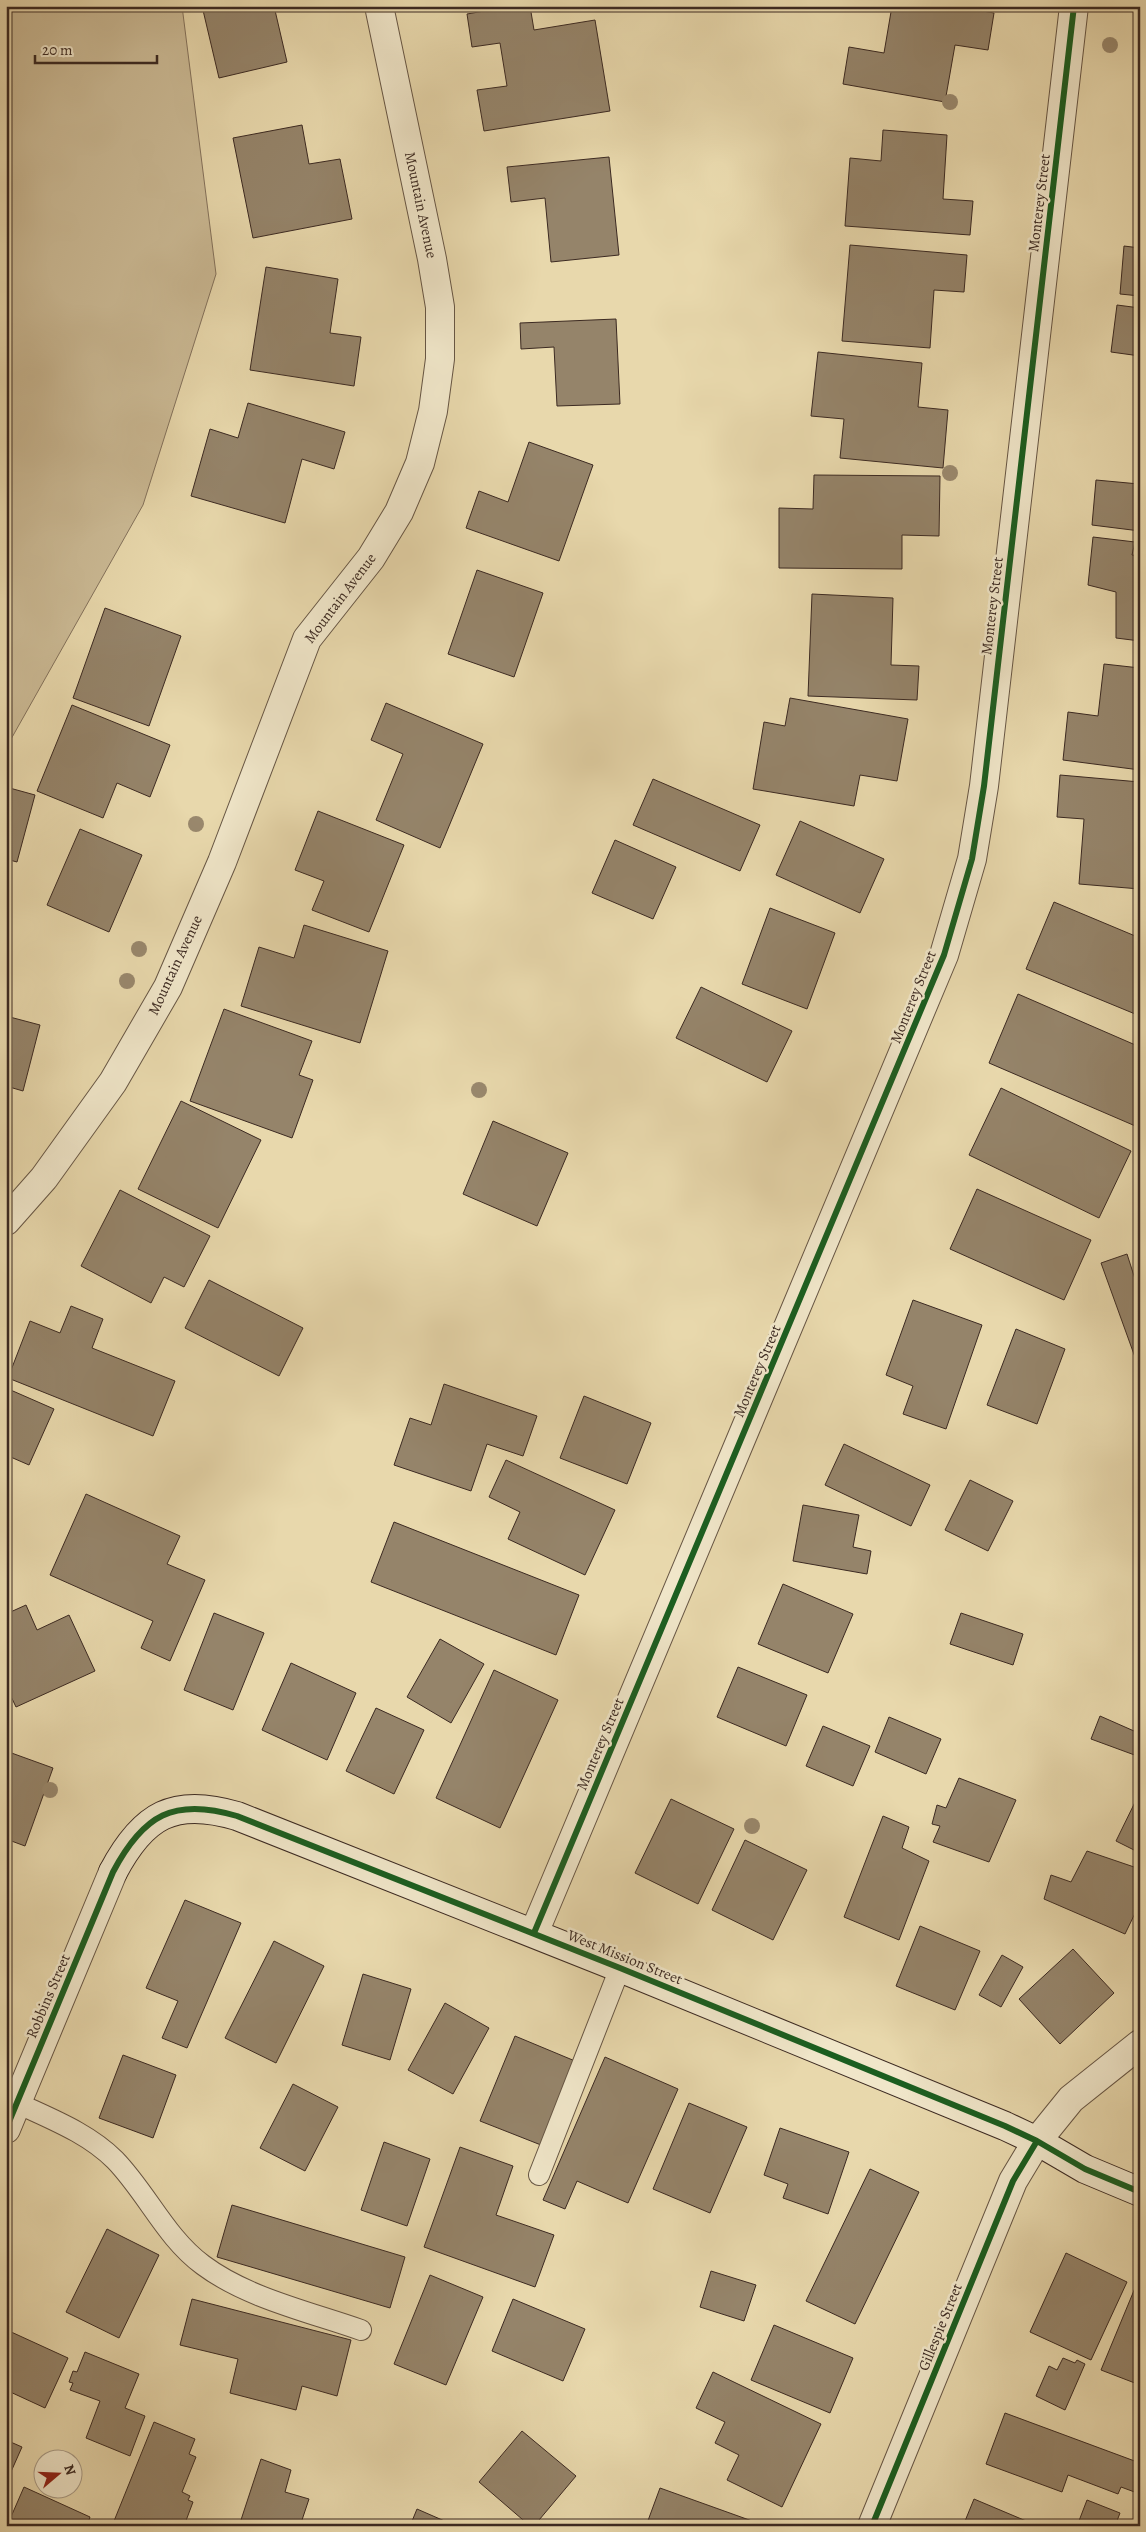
<svg xmlns="http://www.w3.org/2000/svg" width="1146" height="2532" font-family="Alegreya,serif">
  <rect width="100%" height="100%" fill="#e8d8ac"/>
  <filter id="stains"><feTurbulence type="fractalNoise" baseFrequency=".004" numOctaves="4"/><feColorMatrix values="0 0 0 0 .2 0 0 0 0 .09 0 0 0 0 .02 0 0 0 .5 -.17"/></filter>
  <radialGradient id="worn" r=".72"><stop offset=".6" stop-color="#630" stop-opacity="0"/><stop offset="1" stop-color="#630" stop-opacity=".3"/></radialGradient>
  <path fill="#cbba95" stroke="#84725c" d="M6,6H182L216,274L143,505L6,748Z"/>
  <path fill="#95846a" stroke="#3c2a22" d="M202,6H274L287,62L219,78Z
    M513,6H530L534,30L595,20L610,111L484,131L477,90L507,86L500,43L472,47L467,14Z
    M892,6H955L994,13L988,50L955,45L945,102L843,84L849,47L884,53Z
    M302,125L309,164L340,159L352,219L253,238L233,138Z
    M883,130L947,135L943,199L973,201L970,235L845,226L850,158L881,161Z
    M609,157L619,255L551,262L545,198L511,202L507,167Z
    M850,245L967,255L964,292L934,290L930,348L842,341Z
    M1124,246L1140,248V296L1120,294Z
    M266,267L338,279L330,333L361,337L354,386L250,370Z
    M1117,305L1140,308V356L1111,352Z
    M616,319L620,404L557,406L554,347L521,349L520,323Z
    M818,352L922,363L918,407L948,410L943,468L840,458L844,419L811,416Z
    M248,403L345,432L334,469L302,459L285,523L191,496L210,429L238,438Z
    M529,442L593,465L559,561L466,528L479,491L508,502Z
    M814,475L940,476L939,536L902,535V569L779,568V508L813,509Z
    M1140,475V531L1092,525L1096,480L1139,484Z
    M1093,537L1135,542L1132,555L1140,556V641L1116,638V592L1088,585Z
    M477,570L543,593L514,677L448,654Z
    M812,594L893,598L891,665L919,666L917,700L808,696Z
    M105,608L181,636L149,726L73,698Z
    M1104,664L1140,668V770L1063,760L1068,712L1098,716Z
    M790,698L908,719L897,781L860,775L854,806L753,789L764,722L785,726Z
    M386,703L483,744L440,848L376,820L403,754L371,740Z
    M72,705L170,745L150,797L117,783L103,818L37,791Z
    M1060,775L1140,782V889L1079,884L1084,819L1057,817Z
    M653,779L760,825L740,871L633,825Z
    M6,787L35,795L17,862L6,859Z
    M318,811L404,845L369,932L312,910L324,881L295,870Z
    M800,821L884,859L860,913L776,875Z
    M80,829L142,855L109,932L47,905Z
    M615,840L676,867L653,919L592,893Z
    M1054,902L1140,938V1016L1026,969Z
    M770,908L835,933L807,1009L742,984Z
    M304,925L388,951L360,1043L241,1006L259,947L294,958Z
    M701,987L792,1031L767,1082L676,1038Z
    M1018,994L1140,1047V1128L989,1063Z
    M224,1009L312,1041L299,1075L313,1080L292,1138L190,1101Z
    M6,1016L40,1025L23,1091L6,1086Z
    M1001,1088L1131,1151L1099,1218L969,1155Z
    M181,1101L261,1140L218,1228L138,1189Z
    M493,1121L568,1153L537,1226L463,1194Z
    M977,1189L1091,1240L1064,1300L950,1249Z
    M120,1190L210,1236L184,1287L164,1277L151,1303L81,1266Z
    M1127,1254L1136,1282L1140,1281V1371L1101,1263Z
    M209,1280L303,1328L279,1376L185,1328Z
    M913,1300L982,1325L946,1429L903,1414L913,1386L886,1375Z
    M71,1306L103,1319L92,1348L175,1381L153,1436L8,1378L30,1321L60,1333Z
    M1016,1329L1065,1349L1037,1424L987,1405Z
    M444,1384L537,1416L523,1456L487,1444L471,1491L394,1465L410,1418L431,1425Z
    M6,1388L54,1409L29,1465L6,1455Z
    M584,1396L651,1423L627,1484L560,1458Z
    M844,1444L930,1485L911,1526L825,1485Z
    M506,1460L615,1510L585,1575L508,1539L520,1512L489,1497Z
    M970,1480L1013,1501L988,1551L945,1530Z
    M86,1494L180,1536L167,1564L205,1580L170,1661L141,1648L153,1621L50,1575Z
    M803,1505L859,1515L853,1547L871,1551L867,1574L793,1561Z
    M394,1522L579,1595L556,1655L371,1582Z
    M783,1584L853,1614L828,1673L758,1644Z
    M26,1605L37,1630L69,1615L95,1671L16,1707L6,1686V1614Z
    M214,1613L264,1633L233,1710L184,1690Z
    M961,1613L1023,1634L1013,1665L950,1644Z
    M440,1639L484,1664L451,1723L407,1697Z
    M291,1663L356,1693L327,1760L262,1730Z
    M738,1667L807,1695L786,1746L717,1717Z
    M494,1670L558,1700L500,1828L436,1798Z
    M376,1708L424,1730L394,1794L346,1771Z
    M1100,1716L1134,1731L1140,1717V1757L1091,1739Z
    M889,1717L941,1739L926,1774L875,1752Z
    M823,1726L870,1746L853,1786L806,1766Z
    M6,1751L53,1768L25,1846L6,1839Z
    M959,1778L1016,1800L989,1862L933,1842L940,1826L932,1824L937,1805L946,1808Z
    M1140,1792V1853L1116,1841Z
    M671,1799L734,1829L698,1904L635,1873Z
    M883,1816L909,1827L902,1848L929,1861L899,1940L844,1917Z
    M745,1840L807,1870L773,1940L712,1910Z
    M1087,1851L1140,1869V1903L1125,1934L1044,1899L1051,1875L1071,1882Z
    M185,1900L241,1923L187,2048L162,2038L178,2001L146,1988Z
    M920,1926L980,1951L955,2010L896,1986Z
    M274,1941L324,1966L276,2063L225,2038Z
    M1073,1949L1114,1993L1060,2044L1019,1999Z
    M1002,1955L1023,1967L1001,2007L979,1995Z
    M363,1974L411,1989L390,2060L342,2045Z
    M445,2003L489,2028L453,2094L408,2070Z
    M515,2036L575,2061L541,2145L480,2121Z
    M123,2055L176,2075L153,2138L99,2118Z
    M605,2057L678,2089L628,2203L577,2181L565,2209L543,2200Z
    M293,2084L338,2107L305,2171L260,2148Z
    M689,2103L747,2127L710,2213L653,2189Z
    M780,2128L849,2152L828,2214L783,2198L788,2184L764,2175Z
    M384,2142L430,2159L407,2226L361,2210Z
    M460,2147L513,2166L496,2215L554,2235L535,2287L424,2247Z
    M870,2169L919,2192L855,2324L806,2301Z
    M232,2205L405,2257L390,2308L217,2257Z
    M107,2229L159,2255L119,2338L66,2312Z
    M1066,2253L1127,2282L1091,2360L1030,2332Z
    M711,2271L756,2285L744,2321L700,2307Z
    M430,2275L483,2297L446,2385L394,2364Z
    M1135,2288L1140,2290V2385L1101,2370Z
    M192,2299L351,2340L337,2396L302,2386L296,2410L230,2393L238,2359L180,2345Z
    M513,2299L585,2329L563,2381L492,2351Z
    M774,2325L853,2358L830,2413L751,2380Z
    M9,2331L68,2358L45,2408L6,2390V2337Z
    M85,2352L139,2374L125,2408L145,2416L130,2456L86,2438L100,2401L70,2390L73,2383L69,2382L73,2371L77,2372Z
    M1063,2358L1075,2363L1077,2360L1085,2364L1065,2410L1036,2396L1049,2366L1057,2370Z
    M713,2372L821,2424L782,2507L727,2480L739,2455L715,2443L725,2422L696,2408Z
    M1005,2413L1140,2463V2494L1121,2487L1118,2494L1068,2475L1062,2492L986,2464Z
    M154,2422L195,2439L189,2454L196,2457L182,2492L190,2496L188,2500L193,2502L184,2526H112Z
    M522,2431L576,2476L534,2526H530L479,2482Z
    M6,2440L22,2447L6,2483Z
    M261,2459L291,2470L285,2492L309,2499L300,2526H239Z
    M24,2487L90,2517L87,2526H7Z
    M660,2488L766,2526H646Z
    M974,2499L1038,2526H963Z
    M1087,2500L1120,2513L1115,2526H1077Z
    M417,2509L456,2526H410Z"/>
  <g fill="none" stroke-linecap="round" stroke-linejoin="round">
    <defs>
      <path id="lane" d="M17,2103C51,2119 88,2133 115,2160C147,2193 166,2238 203,2265C247,2298 310,2312 361,2330
        M539,2175L620,1968"/>
      <path id="street" d="M6,1221L44,1178L113,1082L168,987L222,862L307,639L371,558L399,512L420,463L433,411L440,359V307L432,259L379,6
        M534,1933L944,955L972,859L984,786L1074,6
        M6,2129L113,1872
        M872,2526L1013,2181L1037,2141L1071,2099L1140,2044"/>
      <path id="secondary" d="M113,1872C143,1815 174,1797 237,1816L620,1968L1005,2126L1037,2141L1085,2169L1140,2192"/>
    </defs>
    <use href="#lane" stroke="#675644" stroke-width="22"/>
    <use href="#street" stroke="#675644" stroke-width="30"/>
    <use href="#secondary" stroke="#3c2a22" stroke-width="30"/>
    <use href="#lane" stroke="#f0e6c9" stroke-width="20"/>
    <use href="#street" stroke="#f0e6c9" stroke-width="28"/>
    <use href="#secondary" stroke="#f0e6c9" stroke-width="28"/>
    <defs>
      <path id="cycleway" d="M534,1933L944,955L972,859L984,786L1074,6
        M6,2129L113,1872C143,1815 174,1797 237,1816L620,1968L1005,2126L1037,2141L1085,2169L1140,2192
        M872,2526L1013,2181L1037,2141"/>
    </defs>
    <use href="#cycleway" stroke="#f0e6c9" stroke-width="9"/>
    <use href="#cycleway" stroke="#1b5e20" stroke-width="6"/>
  </g>
  <g fill="#99886d">
    <circle cx="1110" cy="45" r="8"/>
    <circle cx="950" cy="102" r="8"/>
    <circle cx="950" cy="473" r="8"/>
    <circle cx="196" cy="824" r="8"/>
    <circle cx="139" cy="949" r="8"/>
    <circle cx="127" cy="981" r="8"/>
    <circle cx="479" cy="1090" r="8"/>
    <circle cx="50" cy="1790" r="8"/>
    <circle cx="752" cy="1826" r="8"/>
  </g>
  <g text-anchor="middle" dominant-baseline="central" stroke-width="5" stroke-linejoin="round" paint-order="stroke">
    <g font-size="15" fill="#3c2a22" stroke="#f0e6c9">
      <text transform="translate(1039 203) rotate(-83)">Monterey Street</text>
      <text transform="translate(421 205) rotate(78)">Mountain Avenue</text>
      <text transform="translate(340 598) rotate(-53)">Mountain Avenue</text>
      <text transform="translate(992 606) rotate(-83)">Monterey Street</text>
      <text transform="translate(175 965) rotate(-65)">Mountain Avenue</text>
      <text transform="translate(913 997) rotate(-68)">Monterey Street</text>
      <text transform="translate(757 1371) rotate(-67)">Monterey Street</text>
      <text transform="translate(600 1744) rotate(-67)">Monterey Street</text>
      <text transform="translate(625 1957) rotate(22)">West Mission Street</text>
      <text transform="translate(48 1996) rotate(-67)">Robbins Street</text>
      <text transform="translate(940 2327) rotate(-68)">Gillespie Street</text>
    </g>
  </g>
  <rect width="1146" height="2532" fill="none" stroke="#e8d8ac" stroke-width="25"/>
  <rect x="8" y="8" width="1131" height="2517" fill="none" stroke="#3c2a22" stroke-width="2.5"/>
  <rect x="12" y="12" width="1121" height="2507" fill="none" stroke="#3c2a22"/>
  <g transform="translate(58 2474) rotate(71)"><circle r="24" fill="#f0e6c9" stroke="#a89b86"/>
  <path d="M0-4L9 19L0 12L-9 19Z" fill="#8f2418"/>
  <text y="-8" font-size="14" font-weight="bold" text-anchor="middle" fill="#3c2a22">N</text>
  </g>
  <path d="M35 55v8h122v-8" fill="none" stroke="#3c2a22" stroke-width="2.5"/>
  <text x="42" y="55" font-size="15" fill="#3c2a22" stroke="#f0e6c9" stroke-width="4" paint-order="stroke">20 m</text>
  <rect width="100%" height="100%" filter="url(#stains)"/>
  <rect width="100%" height="100%" fill="url(#worn)"/>
</svg>
